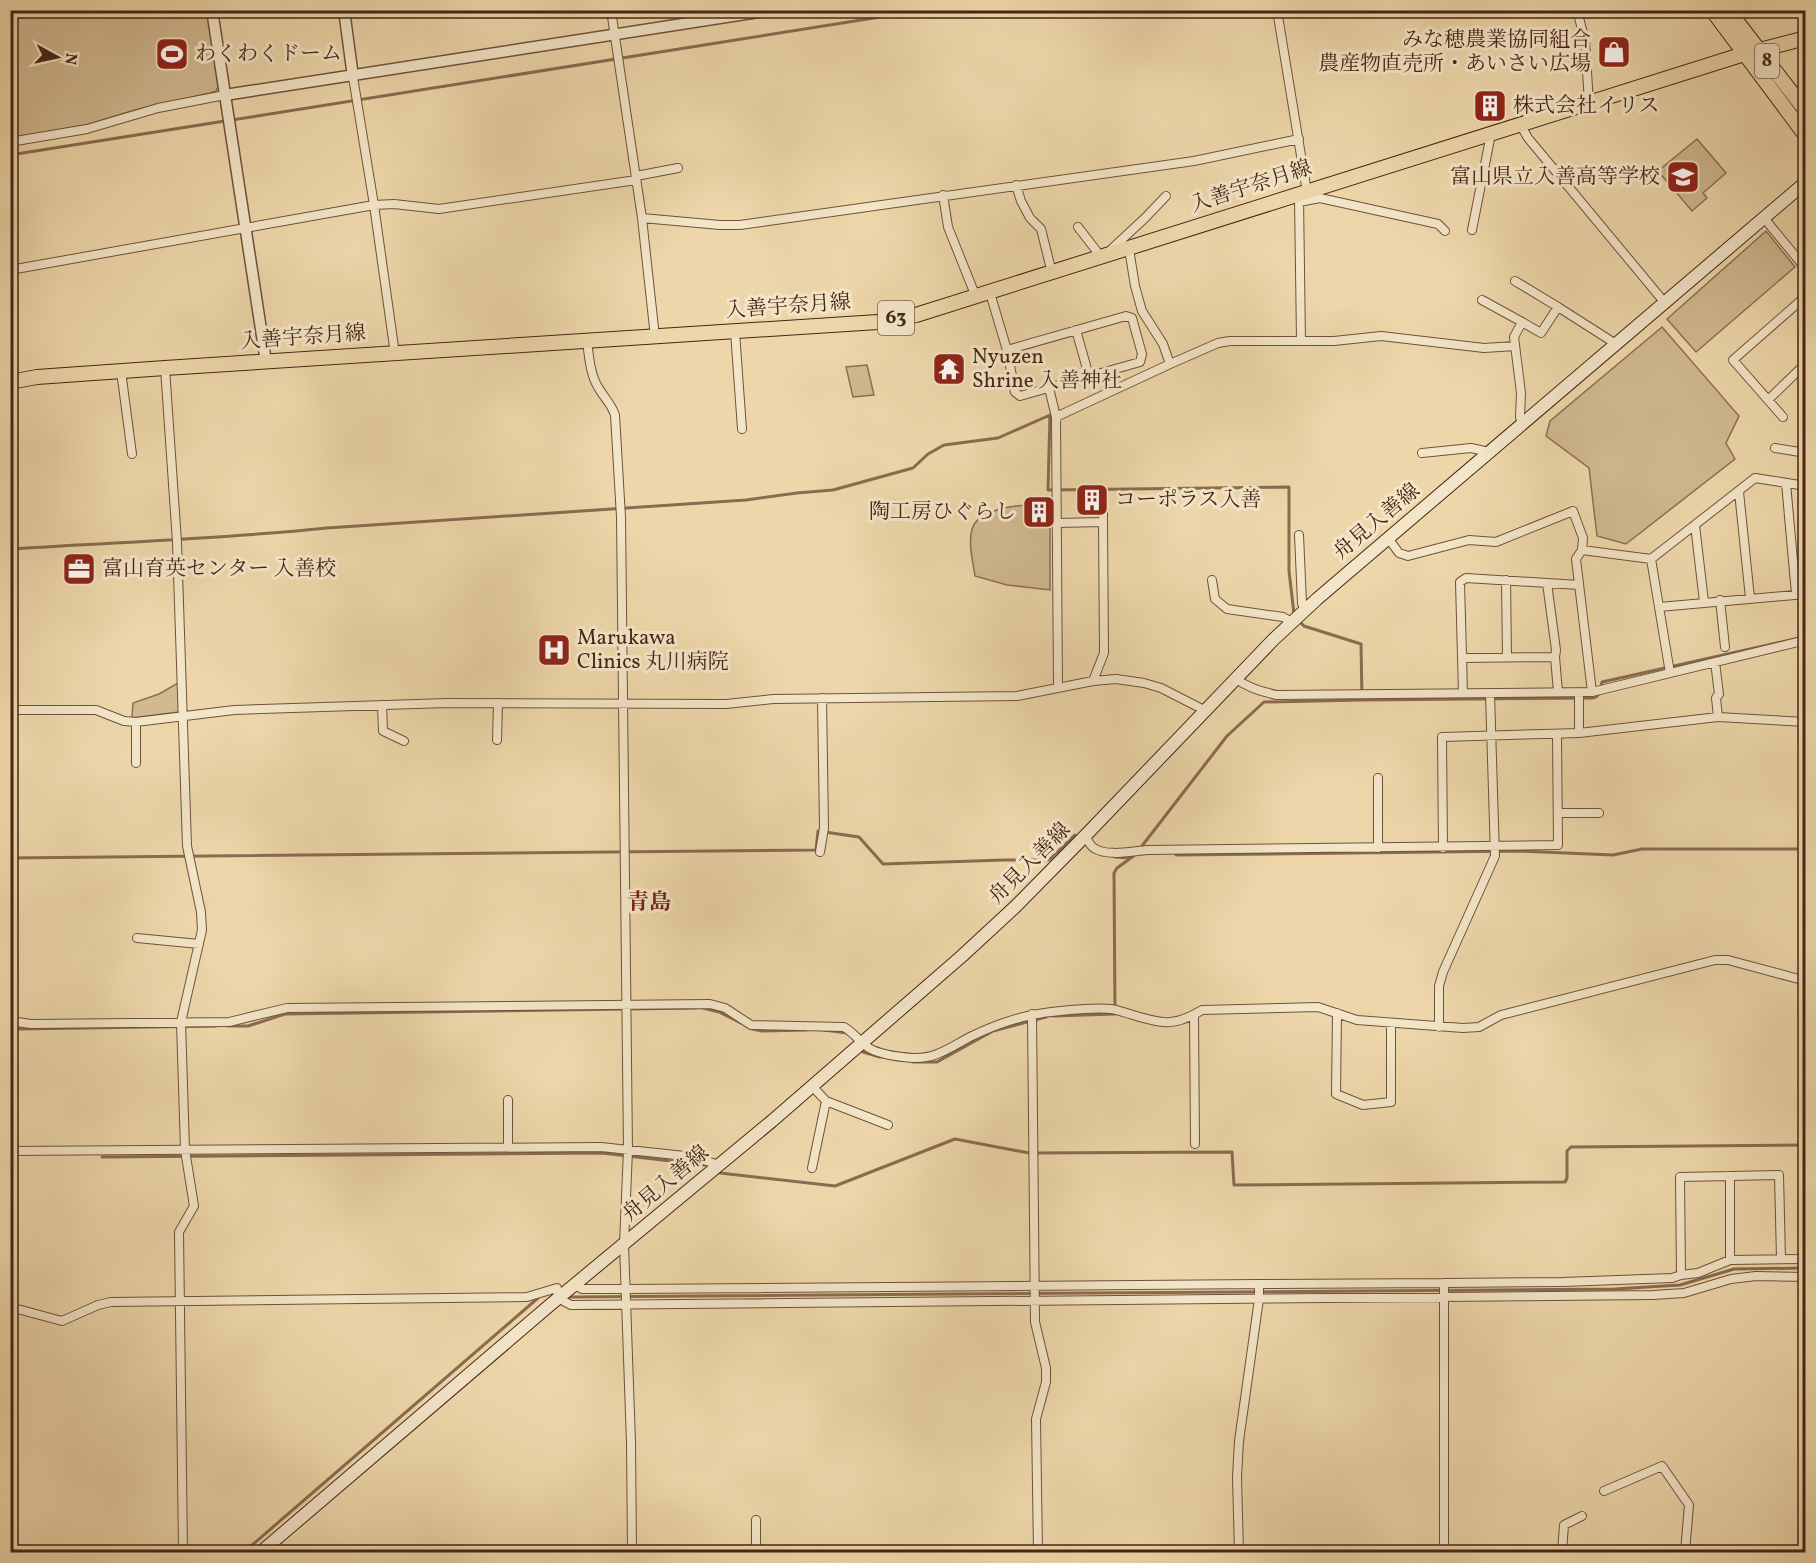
<svg xmlns="http://www.w3.org/2000/svg" width="1816" height="1563" font-family="Vollkorn,'Noto Serif JP',serif">
  <rect width="100%" height="100%" fill="#edd7aa"/>
  <filter id="stains"><feTurbulence type="fractalNoise" baseFrequency=".00333" numOctaves="4"/><feColorMatrix values="0 0 0 0 .2 0 0 0 0 .09 0 0 0 0 .02 0 0 0 .5 -.17"/></filter>
  <radialGradient id="worn" r=".72"><stop offset=".6" stop-color="#630" stop-opacity="0"/><stop offset="1" stop-color="#630" stop-opacity=".3"/></radialGradient>
  <path fill="#d1b990" stroke="#8c6e52" stroke-width="1.5" d="M11,11H207L219,85L216,91L210,93L135,110L86,125L11,138Z
    M1697,139L1726,173L1703,193L1707,198L1692,211L1658,171Z
    M1766,231L1795,267L1696,352L1667,319Z
    M1662,327L1739,416L1726,443L1735,459L1626,544L1597,536L1589,468L1546,436L1550,421Z
    M867,365L874,395L853,397L846,367Z
    M1050,503V590L1007,585L975,576C973,562 968,543 972,529C979,505 1029,505 1050,503Z
    M178,683L179,712L132,718L133,703L159,694Z"/>
  <g fill="none" stroke-linecap="round" stroke-linejoin="round">
    <path stroke="#896b4f" stroke-width="3" d="M232,120L924,10
      M10,155L225,121
      M10,549C116,542 222,539 327,528L746,500L797,493L833,490L913,468L928,454L944,445L998,438L1050,415L1048,490L1289,487V571L1294,614
      M1299,621L1304,626L1361,644L1362,700L1592,698L1596,697L1600,693
      M1601,687L1602,682L1799,638
      M1176,855L1521,851L1613,855L1642,849H1806
      M1115,857L1130,858
      M10,858L816,850L818,831L859,837L883,864L1004,860H1049L1075,835L1078,839
      M703,1008L719,1012L741,1023
      M1053,1016L1115,1014L1114,873L1117,868L1135,855L1227,736L1264,702L1362,700
      M228,1026H248L285,1014L696,1008
      M10,1027L19,1029L216,1026
      M752,1029L762,1031L806,1030
      M824,1030L847,1033
      M861,1049L863,1052L880,1057
      M913,1062H937L993,1031L1046,1017
      M102,1157L602,1153L705,1165
      M716,1171L720,1173L835,1186L955,1139L1029,1153L1232,1152L1234,1185L1565,1182L1567,1178V1151L1571,1147L1806,1145
      M570,1297L1615,1289L1680,1285L1734,1269L1806,1268
      M244,1552L538,1298"/>
    <defs>
      <path id="minor" d="M611,10L642,218L655,337
        M1277,10L1307,192
        M1577,10L1585,41L1589,103
        M353,77L374,205L395,354
        M1520,124L1528,138L1665,303
        M10,142L87,129L158,108L225,95
        M636,176L678,168
        M1016,185L1021,201L1030,218L1041,229L1052,273
        M943,195L948,227L976,297
        M1299,198L1301,341
        M1299,202L1320,198L1438,224L1445,231
        M642,218L720,225H740L1194,161L1299,139
        M1764,218L1806,269
        M1078,227L1102,258L1145,218L1166,196
        M1472,230L1491,134
        M10,270L374,205L394,204L439,209L636,180
        M1515,281L1558,307
        M990,293L1007,350L1126,316L1132,318L1142,354L1140,362L1020,396L1015,392L1007,350
        M1482,300L1522,322
        M1076,330L1089,376
        M735,332L742,429
        M587,341C589,356 590,374 598,387C604,398 611,403 615,415L621,517L628,1150L624,1244L631,1442L632,1552
        M1170,364L1218,343L1230,341H1334L1381,336L1484,348L1515,346
        M165,368L177,542L187,846L201,912L202,930L181,1022L185,1150L194,1206L179,1232L183,1552
        M121,371L132,454
        M1049,388L1056,417
        M1768,400L1800,369
        M1783,417L1733,360L1806,296
        M1522,424L1520,417L1521,393L1514,337L1522,322L1541,333L1558,307L1616,344
        M1775,448L1806,453
        M1422,453L1471,448L1489,452
        M1786,483L1796,594
        M1739,492L1750,598
        M1103,522V493
        M1056,523L1103,522L1104,653L1093,681
        M1695,525L1704,602
        M1299,535L1302,603L1304,610
        M1388,538L1399,553L1408,556L1469,540L1496,542L1573,511L1583,538L1582,550
        M1212,580L1215,599L1227,609L1283,617L1292,622
        M1506,580L1507,657
        M1720,600L1725,647
        M1659,607L1806,594
        M1555,657L1558,692
        M1462,658L1555,657L1556,650L1547,583
        M1715,662L1719,694L1716,698L1718,717
        M1670,673L1651,559L1755,478L1806,486
        M1236,679C1249,688 1261,692 1277,695L1592,692L1806,640
        M1058,687L1056,417L1170,364L1163,344L1142,311L1135,286L1129,249
        M1579,692V733
        M1592,692L1576,559L1582,550L1651,559
        M1463,693L1460,582L1466,578L1579,585
        M382,705L383,731L404,741
        M10,710H96L124,721L136,722L234,710L447,703L726,704L773,699L1017,696L1093,681L1116,679L1144,683L1161,688L1206,711
        M136,722V763
        M497,740L498,703
        M1378,778V848
        M1558,813H1599
        M1085,836C1088,840 1090,846 1094,848C1107,857 1132,851 1147,850L1558,845L1557,734
        M1443,848L1442,737L1579,733L1718,717L1806,722
        M820,852L824,828L822,698
        M137,938L199,944
        M1337,1013L1336,1094L1363,1105L1391,1102V1023
        M1032,1014L1035,1322L1046,1368V1382L1036,1419L1038,1552
        M1194,1015L1195,1144
        M10,1021L31,1024L229,1022L287,1008L710,1004L725,1008L751,1025L844,1027C854,1033 860,1042 869,1048C880,1055 900,1057 913,1058C937,1059 952,1046 972,1036C997,1024 1023,1015 1051,1012C1070,1010 1092,1007 1111,1009C1118,1010 1126,1013 1133,1015C1163,1024 1174,1027 1202,1010L1318,1007L1357,1020L1463,1028L1479,1027L1501,1015L1715,960H1728L1806,981
        M1439,1027V986L1443,972L1495,856L1490,694
        M508,1100V1147
        M826,1101L888,1125
        M10,1151L601,1147L694,1157L719,1165
        M812,1168L826,1101L812,1086
        M1730,1176L1779,1175L1781,1259
        M1730,1260L1698,1273L1681,1275L1680,1177L1730,1176V1260L1806,1259
        M1444,1283L1563,1282L1672,1278L1681,1275
        M1259,1284L1444,1283V1552
        M574,1285L582,1289H626L1259,1284V1299L1239,1441L1237,1477L1239,1552
        M10,1307L62,1321L98,1305L111,1302L527,1297L557,1288L558,1298L571,1305L1653,1295L1684,1293L1731,1279L1756,1276L1806,1277
        M1604,1491L1662,1466L1689,1505L1685,1552
        M756,1520V1552
        M1562,1552L1564,1525L1582,1516"/>
      <path id="tertiary" d="M212,10L266,362
        M344,10L353,77
        M225,95L772,10"/>
      <path id="secondary" d="M261,1552L550,1305L772,1121L962,956L1015,907L1085,836L1273,640L1317,599L1806,182"/>
      <path id="primary" d="M10,382L37,377L165,368L878,322L916,315L1744,54L1806,38"/>
      <path id="trunk" d="M1712,10L1806,136
        M1728,10L1806,111"/>
    </defs>
    <use href="#minor" stroke="#70513a" stroke-width="10"/>
    <use href="#tertiary" stroke="#70513a" stroke-width="13"/>
    <use href="#secondary" stroke="#472414" stroke-width="14"/>
    <use href="#primary" stroke="#472414" stroke-width="16"/>
    <use href="#trunk" stroke="#472414" stroke-width="16"/>
    <use href="#minor" stroke="#f3e5c8" stroke-width="8"/>
    <use href="#tertiary" stroke="#f3e5c8" stroke-width="10"/>
    <use href="#secondary" stroke="#f3e5c8" stroke-width="12"/>
    <use href="#primary" stroke="#edd7aa" stroke-width="14"/>
    <use href="#trunk" stroke="#edd7aa" stroke-width="14"/>
  </g>
  <defs>
    <symbol id="shop-square" viewBox="-11 -11 22 22"><rect x="-9" y="-9" width="18" height="18" rx="4" fill="#8f2418" stroke="#f3e5c8"/><path d="M-5-2.5h2.3a2.7 3.5 0 0 1 5.4 0H5L5.5 6h-11ZM-1.5-2.5h3a1.5 2.3 0 0 0-3 0Z" fill="#fff"/></symbol>
    <symbol id="stadium-square" viewBox="-11 -11 22 22"><rect x="-9" y="-9" width="18" height="18" rx="4" fill="#8f2418" stroke="#f3e5c8"/><path d="M0-5a6.5 5 0 1 0 0 10a6.5 5 0 1 0 0-10ZM-3.5-1.8h7v3.6h-7Z" fill="#fff"/></symbol>
    <symbol id="building-square" viewBox="-11 -11 22 22"><rect x="-9" y="-9" width="18" height="18" rx="4" fill="#8f2418" stroke="#f3e5c8"/><path d="M-4-6H4V6H1V3H-1V6H-4ZM-2.5-4.3h1.7v1.8h-1.7ZM.8-4.3h1.7v1.8H.8ZM-2.5-1h1.7V.8h-1.7ZM.8-1h1.7V.8H.8Z" fill="#fff"/></symbol>
    <symbol id="school-square" viewBox="-11 -11 22 22"><rect x="-9" y="-9" width="18" height="18" rx="4" fill="#8f2418" stroke="#f3e5c8"/><path d="M0-5L7-2L0 1L-7-2ZM-4 1L0 2.5L4 1V4Q0 6-4 4Z" fill="#fff"/></symbol>
    <symbol id="temple-square" viewBox="-11 -11 22 22"><rect x="-9" y="-9" width="18" height="18" rx="4" fill="#8f2418" stroke="#f3e5c8"/><path d="M0-6L5-2H3V0L6.5 2.5H4V6H1.5V3h-3V6H-4V2.5H-6.5L-3 0V-2H-5Z" fill="#fff"/></symbol>
    <symbol id="office-square" viewBox="-11 -11 22 22"><rect x="-9" y="-9" width="18" height="18" rx="4" fill="#8f2418" stroke="#f3e5c8"/><path d="M-6-3h4V-5.5h4V-3h4V5H-6ZM-1-4.5V-3h2v-1.5ZM-6 0V1H6V0Z" fill="#fff"/></symbol>
    <symbol id="hospital-square" viewBox="-11 -11 22 22"><rect x="-9" y="-9" width="18" height="18" rx="4" fill="#8f2418" stroke="#f3e5c8"/><path d="M-5-5h3v3.5h4V-5h3V5h-3V1.5h-4V5h-3Z" fill="#fff"/></symbol>
  </defs>
  <g fill-rule="evenodd">
    <use href="#shop-square" x="1595" y="33" width="38" height="38"/>
    <use href="#stadium-square" x="153" y="35" width="38" height="38"/>
    <use href="#building-square" x="1471" y="87" width="38" height="38"/>
    <use href="#school-square" x="1664" y="158" width="38" height="38"/>
    <use href="#temple-square" x="930" y="350" width="38" height="38"/>
    <use href="#building-square" x="1073" y="481" width="38" height="38"/>
    <use href="#building-square" x="1020" y="493" width="38" height="38"/>
    <use href="#office-square" x="60" y="550" width="38" height="38"/>
    <use href="#hospital-square" x="535" y="631" width="38" height="38"/>
  </g>
  <g text-anchor="middle" dominant-baseline="central" stroke-width="6" stroke-linejoin="round" paint-order="stroke">
    <g fill="#f3e5c8" stroke="#7b5e4a" stroke-width="1.5">
      <rect x="1755" y="44" width="24" height="34" rx="4.5"/>
      <rect x="878" y="301" width="36" height="34" rx="4.5"/>
    </g>
    <g font-size="20" font-weight="bold" fill="#472414">
      <text x="1767" y="61">8</text>
      <text x="896" y="318">63</text>
    </g>
    <g font-size="21" fill="#472414" stroke="#f3e5c8" text-anchor="start">
      <text x="1591" y="40" text-anchor="end">みな穂農業協同組合<tspan x="1591" dy="24">農産物直売所・あいさい広場</tspan></text>
      <text x="195" y="54">わくわくドーム</text>
      <text x="1513" y="106">株式会社イリス</text>
      <text x="1660" y="177" text-anchor="end">富山県立入善高等学校</text>
      <text x="972" y="357">Nyuzen<tspan x="972" dy="24">Shrine 入善神社</tspan></text>
      <text x="1115" y="500">コーポラス入善</text>
      <text x="1016" y="512" text-anchor="end">陶工房ひぐらし</text>
      <text x="102" y="569">富山育英センター 入善校</text>
      <text x="577" y="638">Marukawa<tspan x="577" dy="24">Clinics 丸川病院</tspan></text>
    </g>
    <g font-size="21" fill="#472414" stroke="#f3e5c8">
      <text transform="translate(1251 187) rotate(-18)">入善宇奈月線</text>
      <text transform="translate(788 307) rotate(-4)">入善宇奈月線</text>
      <text transform="translate(303 338) rotate(-4)">入善宇奈月線</text>
      <text transform="translate(1377 522) rotate(-40)">舟見入善線</text>
      <text transform="translate(1030 864) rotate(-45)">舟見入善線</text>
      <text transform="translate(666 1184) rotate(-40)">舟見入善線</text>
    </g>
    <g font-size="22" font-weight="bold" fill="#7a1f14" stroke="#f3e5c8">
      <text x="649" y="903">青島</text>
    </g>
  </g>
  <rect width="1816" height="1563" fill="none" stroke="#edd7aa" stroke-width="36"/>
  <rect x="12" y="12" width="1792" height="1539" fill="none" stroke="#472414" stroke-width="3"/>
  <rect x="18" y="18" width="1780" height="1527" fill="none" stroke="#472414" stroke-width="1.5"/>
  <g transform="translate(57 57) rotate(98)" stroke="#f3e5c8" stroke-width="4.5" paint-order="stroke">
  <path d="M0-4.5L10 22L0 15L-10 22Z" fill="#472414"/>
  <text y="-9" font-size="16" font-weight="bold" text-anchor="middle" fill="#472414">N</text>
  </g>
  <rect width="100%" height="100%" filter="url(#stains)"/>
  <rect width="100%" height="100%" fill="url(#worn)"/>
</svg>
